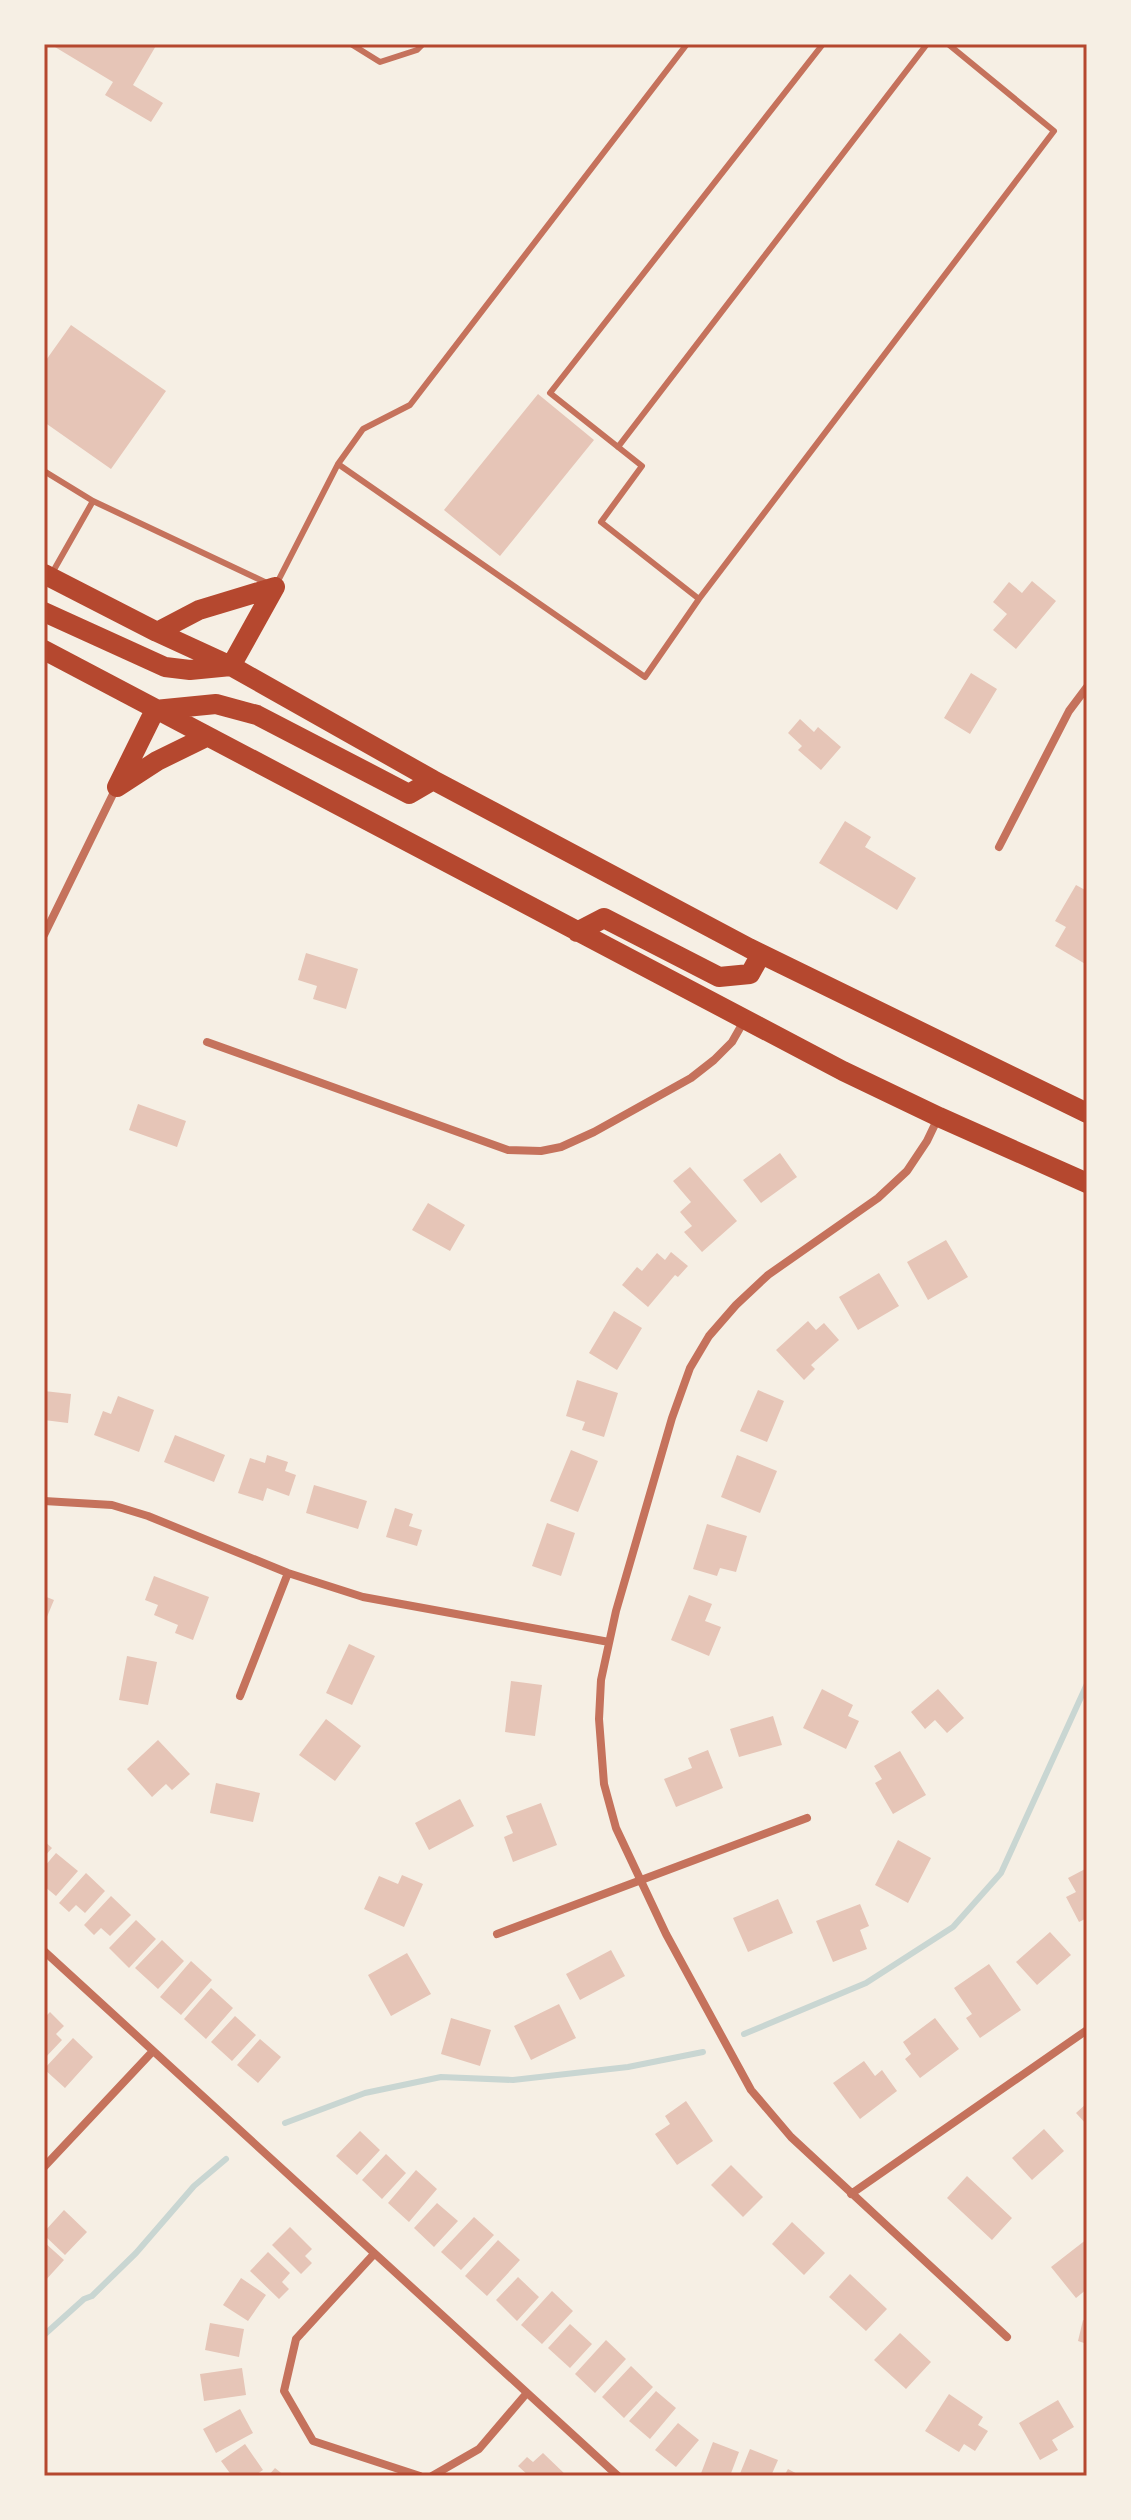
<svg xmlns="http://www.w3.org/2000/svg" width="1131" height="2520" font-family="Lora,serif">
  <rect width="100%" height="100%" fill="#f6efe4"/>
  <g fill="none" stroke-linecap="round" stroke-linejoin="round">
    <path stroke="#c9d6d2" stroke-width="6" d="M744,2034L866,1983L953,1927L1001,1873L1087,1684
      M285,2123L365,2093L441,2077L513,2080L628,2067L703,2052
      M44,2335L84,2299L92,2296L136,2253L194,2186L226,2159"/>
  </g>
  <path fill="#e6c5b7" d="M50,44H157L133,85L163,103L151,122L105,95L113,82Z
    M71,325L166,391L111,469L44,422V363Z
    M538,394L594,440L500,556L444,510Z
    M1032,581L1056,601L1016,649L993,630L1007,614L993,602L1009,582L1022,593Z
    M971,673L997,689L970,734L944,718Z
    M800,719L814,732L818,727L841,747L821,770L798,750L802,746L788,733Z
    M845,821L871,837L865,847L916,878L897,910L819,863Z
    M1076,885L1087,891V965L1055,946L1066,927L1055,921Z
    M306,953L358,969L346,1009L313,999L317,986L298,980Z
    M138,1104L186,1121L177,1147L129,1130Z
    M780,1153L797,1177L761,1203L743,1180Z
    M690,1167L737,1221L702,1252L684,1232L692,1226L680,1212L691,1202L673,1181Z
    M428,1203L465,1225L450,1251L412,1230Z
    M946,1240L968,1277L928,1300L907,1262Z
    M671,1252L688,1266L678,1277L675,1275L648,1307L622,1285L637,1267L642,1271L657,1253L665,1260Z
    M879,1273L899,1306L858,1330L839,1297Z
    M614,1311L642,1328L617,1370L589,1353Z
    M808,1321L816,1330L824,1323L839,1340L811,1365L815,1369L804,1380L776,1350Z
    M577,1380L618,1393L604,1437L582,1430L585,1422L566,1416Z
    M758,1390L784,1401L767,1442L740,1431Z
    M44,1391L71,1394L68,1423L44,1420Z
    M118,1396L154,1410L139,1452L94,1435L103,1411L111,1414Z
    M175,1435L225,1455L214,1482L164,1462Z
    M571,1450L598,1461L578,1512L550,1501Z
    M267,1455L288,1462L285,1471L296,1475L289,1496L267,1488L263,1501L238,1493L250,1458L265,1463Z
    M737,1455L777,1471L760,1513L721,1497Z
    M314,1485L367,1501L358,1529L306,1513Z
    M395,1508L413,1514L409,1526L422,1530L417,1546L386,1537Z
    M547,1523L575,1533L561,1576L532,1566Z
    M707,1524L747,1536L736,1572L720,1568L717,1576L693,1569Z
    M154,1576L209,1597L193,1640L175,1633L178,1625L154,1615L158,1605L145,1600Z
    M689,1595L712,1604L705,1621L721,1627L709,1656L671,1640Z
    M44,1596L54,1600L44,1624Z
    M349,1644L375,1656L352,1705L326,1693Z
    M127,1656L157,1662L148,1705L119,1700Z
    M511,1681L542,1685L535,1736L505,1732Z
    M822,1689L853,1705L848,1716L859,1721L846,1749L803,1728Z
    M938,1689L964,1718L947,1733L935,1720L925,1729L911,1712Z
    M773,1716L782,1745L739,1757L730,1729Z
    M326,1719L361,1746L335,1781L299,1755Z
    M158,1740L190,1774L172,1790L166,1784L152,1797L127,1769Z
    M708,1750L723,1788L676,1807L664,1779L692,1768L688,1758Z
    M900,1751L926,1795L893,1814L875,1783L882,1779L874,1766Z
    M216,1783L260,1793L253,1822L210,1813Z
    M460,1799L474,1826L429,1850L415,1823Z
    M541,1803L557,1845L513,1862L504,1837L513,1833L506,1816Z
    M898,1840L931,1858L908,1903L875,1885Z
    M44,1841L52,1848L44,1857Z
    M56,1853L78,1871L56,1896L44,1886V1867Z
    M1087,1868V1918L1079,1922L1066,1897L1076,1892L1068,1878Z
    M86,1873L105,1891L85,1913L76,1905L69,1912L59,1903Z
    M402,1875L423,1884L404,1927L364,1909L379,1876L398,1884Z
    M111,1896L131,1915L110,1936L101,1928L94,1935L84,1925Z
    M778,1899L793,1933L748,1952L733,1918Z
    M860,1904L869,1926L860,1930L867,1949L833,1962L816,1921Z
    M136,1920L156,1939L129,1968L109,1948Z
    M1050,1932L1071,1955L1037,1985L1016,1962Z
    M162,1940L184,1961L158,1989L135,1968Z
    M611,1950L625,1976L580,2000L566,1974Z
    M407,1953L431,1994L391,2016L368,1975Z
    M191,1961L212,1980L181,2015L160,1997Z
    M989,1964L1021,2010L980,2038L966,2018L972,2014L954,1988Z
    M211,1988L233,2008L206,2039L184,2019Z
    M559,2004L576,2038L531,2060L514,2026Z
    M50,2012L64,2026L56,2034L62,2040L44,2059V2018Z
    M235,2016L256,2035L232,2061L211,2042Z
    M451,2018L491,2030L480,2066L441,2054Z
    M935,2018L959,2049L920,2078L905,2059L911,2054L903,2042Z
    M73,2038L93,2057L65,2088L44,2069Z
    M260,2039L281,2057L258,2083L237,2065Z
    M864,2061L875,2076L882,2070L897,2091L860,2119L833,2083Z
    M686,2101L713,2141L677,2165L655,2134L670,2124L665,2116Z
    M1087,2103V2125L1076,2113Z
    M1044,2129L1064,2151L1032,2180L1012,2158Z
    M360,2131L380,2150L357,2175L336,2156Z
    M386,2154L406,2173L382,2199L362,2180Z
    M731,2165L763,2197L743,2217L711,2185Z
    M416,2170L437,2189L409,2222L388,2203Z
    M967,2176L1012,2218L992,2240L947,2198Z
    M437,2203L458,2221L434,2247L414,2228Z
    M64,2210L87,2232L65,2255L44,2235V2232Z
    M474,2217L494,2235L461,2270L441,2252Z
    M792,2222L825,2253L804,2275L772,2244Z
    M290,2227L312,2249L305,2256L312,2263L301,2274L272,2245Z
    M1087,2239V2289L1076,2298L1051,2267Z
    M498,2240L520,2260L487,2296L465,2276Z
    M44,2242L64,2260L44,2282Z
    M268,2252L290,2273L282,2282L289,2289L279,2299L250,2271Z
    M850,2274L887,2309L866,2331L829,2297Z
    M518,2277L539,2297L517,2321L496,2300Z
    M241,2278L266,2295L248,2321L223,2305Z
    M552,2291L573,2311L542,2344L521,2325Z
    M1083,2320L1087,2321V2344L1078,2341Z
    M210,2323L244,2329L239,2357L205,2350Z
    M570,2324L592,2344L570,2368L548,2348Z
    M900,2333L931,2362L906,2389L874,2360Z
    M606,2340L626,2359L595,2393L575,2374Z
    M631,2366L653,2387L624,2418L602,2397Z
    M242,2368L246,2395L204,2401L200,2374Z
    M656,2391L676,2408L650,2439L629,2421Z
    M949,2394L983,2417L978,2425L988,2431L975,2451L964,2444L959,2452L925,2431Z
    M1058,2400L1074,2427L1052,2440L1058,2450L1040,2460L1019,2423Z
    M240,2409L253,2433L216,2453L203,2429Z
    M678,2423L699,2440L676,2467L655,2450Z
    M713,2442L739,2452L730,2476H700Z
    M245,2444L263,2470L254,2476H232L221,2461Z
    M750,2449L778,2460L771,2476H739Z
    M543,2453L567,2476H529L518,2466L527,2457L533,2462Z
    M275,2468L285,2476H268Z
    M788,2469L801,2476H784Z"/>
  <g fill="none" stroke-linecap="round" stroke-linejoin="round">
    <path stroke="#c5725c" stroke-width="6" d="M351,44L380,62L417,50L423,44
      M618,447L927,44
      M338,464L645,677L699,599L1054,131L948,44
      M44,471L93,501L269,584
      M51,575L93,501
      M277,583L338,464L363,429L410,405L687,44
      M699,599L601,522L642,466L550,393L823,44"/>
    <path stroke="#c5725c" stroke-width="8" d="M999,847L1069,711L1087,687
      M44,935L116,788
      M207,1042L508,1150L541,1151L561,1147L594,1132L691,1078L714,1060L732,1042L744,1021
      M938,1118L927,1141L907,1171L878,1198L768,1275L736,1305L709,1336L690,1368L672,1418L616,1611L601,1680L599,1719L604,1784L616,1828L666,1934L751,2090L791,2137L1007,2337
      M44,1501L112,1505L148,1516L288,1573L363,1597L609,1642
      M240,1696L288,1573
      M497,1934L807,1818
      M44,1951L618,2476
      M44,2167L153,2051
      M851,2194L1087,2030
      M374,2254L296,2339L284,2391L313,2441L420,2476
      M432,2476L479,2449L526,2394"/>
    <path stroke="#b5482f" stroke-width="20" d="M44,574L157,632L231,666L433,780L749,948L1087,1113
      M44,612L165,667L190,670L231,666L275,587
      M157,632L199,610L275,587
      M44,650L843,1071L939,1117L1087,1183
      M117,787L155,710L216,704L257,715L409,794L433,780
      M117,787L157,761L206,737
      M577,932L604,918L719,977L750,974L761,954"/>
  </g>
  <rect width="1131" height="2520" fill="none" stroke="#f6efe4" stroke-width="92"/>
  <rect x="46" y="46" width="1039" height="2428" fill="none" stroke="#b5482f" stroke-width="3"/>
</svg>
